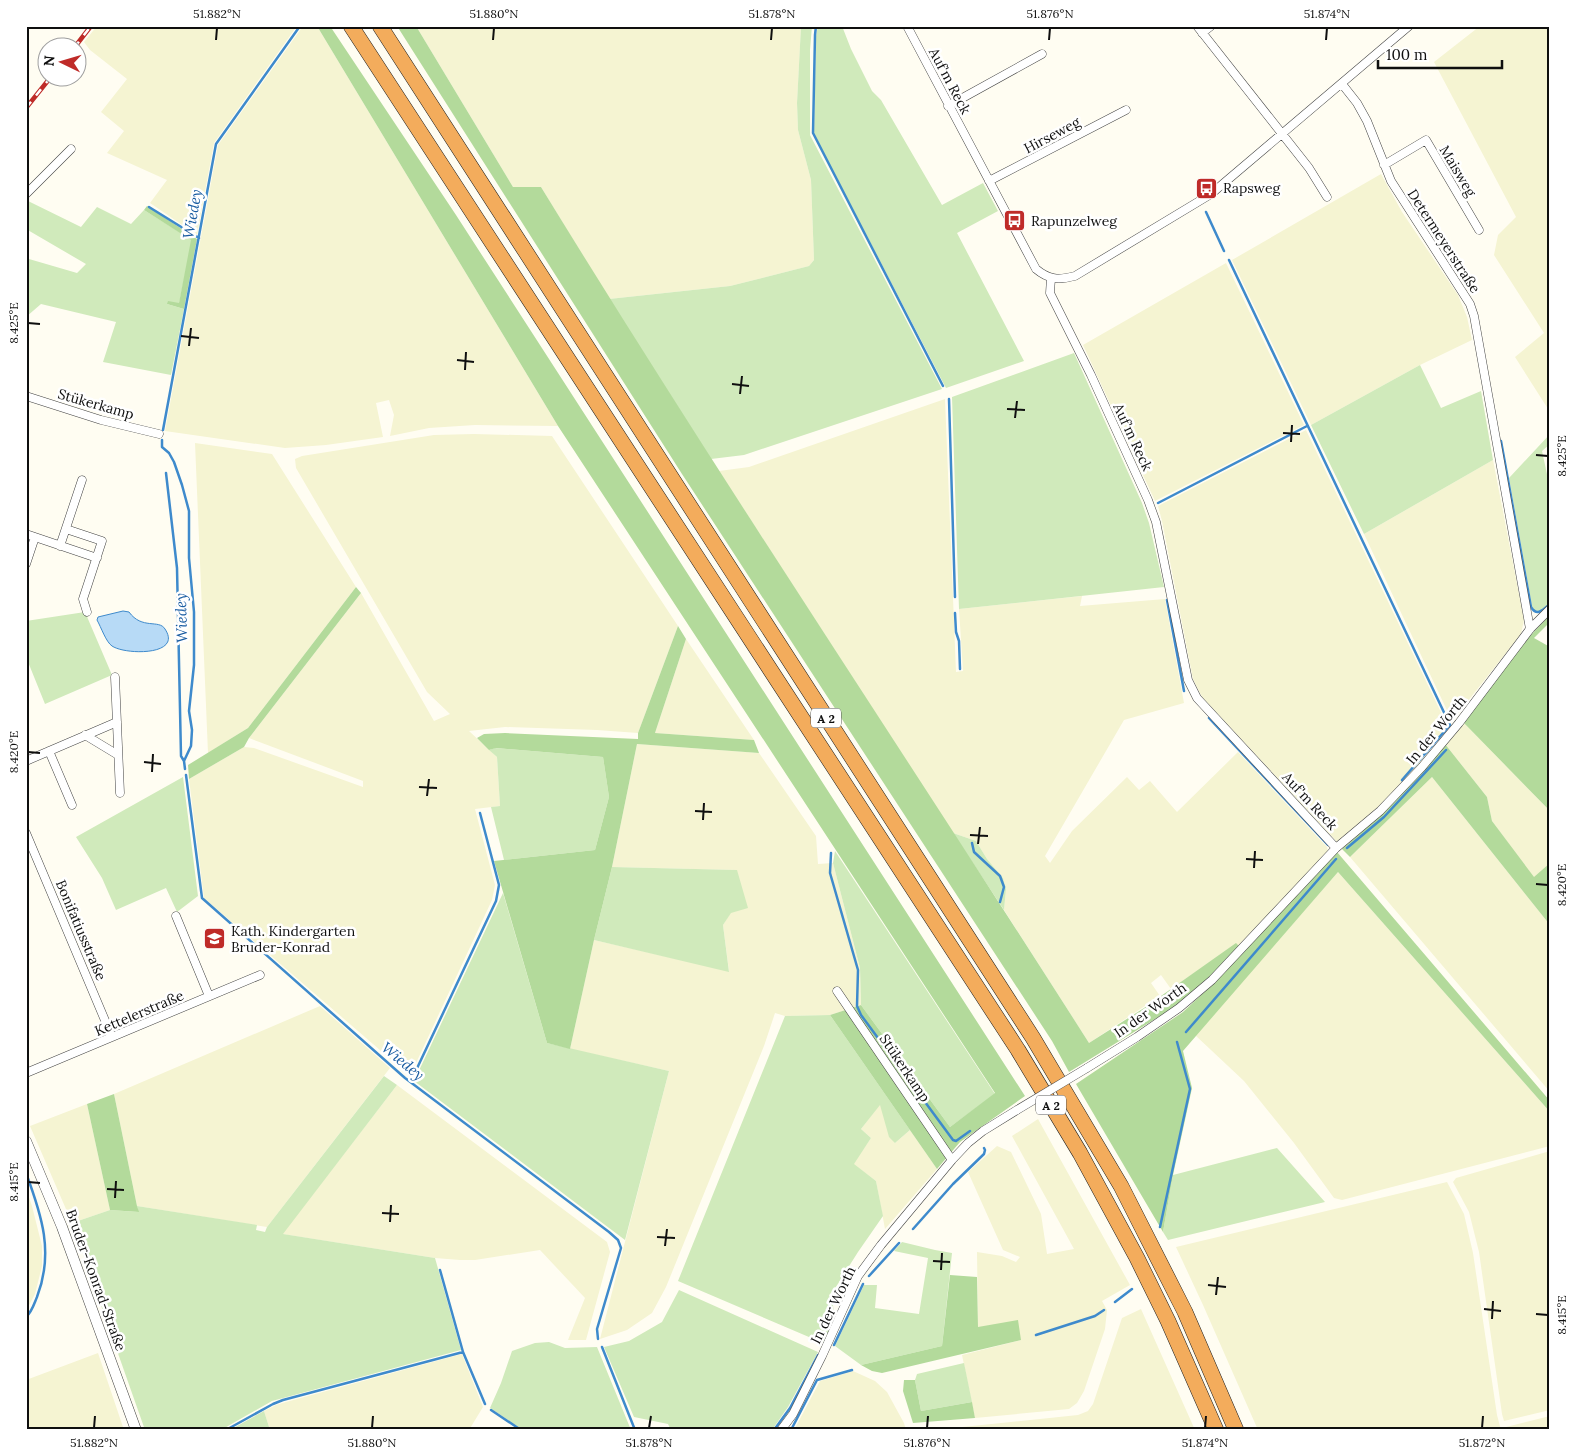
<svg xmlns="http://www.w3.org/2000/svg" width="1576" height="1456" font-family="Lora,serif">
  <rect width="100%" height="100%" fill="#fffdf2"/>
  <path fill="#f5f4d2" d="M97,26H297L214,143L197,235L150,203L167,180L107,153L124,131L101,112L127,79L90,50L84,42Z
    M303,26H317L558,426L475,425L429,428L390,436L394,415L389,400L376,403L383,437L326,445L285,448L165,431L218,145Z
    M416,26H801L797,103L798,130L811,180L814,260L809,266L730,286L609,299L541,187H513Z
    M1480,26H1550V412L1515,357L1544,333L1494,255L1498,235L1516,217L1434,62Z
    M1381,174L1402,212L1458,295L1467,317L1472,340L1420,365L1311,425L1232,260Z
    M1226,263L1304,425L1155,501L1083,345Z
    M945,399L956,672L963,671L959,609L1082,596L1080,606L1165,599L1184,703L1124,720L1045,856L1050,863L1072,831L1127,777L1139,790L1150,781L1177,812L1238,752L1327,847L1328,851L1239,946L1236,944L1171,989L1161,975L1151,983L1160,996L1089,1043L1004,910L1006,889L1003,878L987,859L976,841L953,833L719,471L749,467Z
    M1306,430L1448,727L1418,765L1378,810L1338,843L1202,697L1193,679L1162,521L1158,506Z
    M474,434L552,436L678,626L638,733L597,730L505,727L469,731L497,757L500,806L475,809L495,885L492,900L410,1076L204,898L189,779L244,747L254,748L363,787V781L249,738L361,593L434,721L450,714L427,692L296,468L295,459L302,456L434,435Z
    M195,443L272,454L356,587L248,728L208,753Z
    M1493,460L1524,620L1521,634L1452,721L1364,534Z
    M686,639L754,740L655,733Z
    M1463,722L1550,811V863L1534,878L1492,821L1487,797L1445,744Z
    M637,744L759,753L816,836L818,864L833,863L860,968L861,1005L830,1015L785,1016L775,1013L764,1046L666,1287L652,1313L627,1330L600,1339L669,1071L570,1049L594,940L729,971L723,925L731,912L737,870L612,867Z
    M1432,777L1550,925V1092L1350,857Z
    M1338,872L1550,1112V1146L1342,1200L1334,1198L1294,1143L1244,1081L1195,1035Z
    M320,1006L390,1068L267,1227L137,1206L114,1094Z
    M397,1085L607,1242L610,1252L586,1340H568L585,1298L540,1250L475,1260H460L435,1258L282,1234Z
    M87,1104L110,1210L72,1223L30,1126Z
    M880,1104L895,1143L910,1130L937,1169L885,1229L876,1181L853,1164L871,1138L861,1129Z
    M1038,1119L1130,1285L1102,1301L1107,1310L1105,1329L1084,1391L1077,1403L1069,1409L975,1418L962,1355L1021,1340L978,1327L977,1252L1002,1256L1016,1262L1020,1257L1003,1250L968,1172L997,1146L1011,1152L1041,1214L1047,1254L1074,1249L1012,1136Z
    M1550,1151V1410L1504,1421L1502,1414L1479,1252L1469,1212L1453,1182L1456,1178Z
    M1447,1182L1464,1214L1473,1253L1497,1415L1501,1430H1258L1203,1305L1176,1247Z
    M26,1189L32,1206L42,1246V1266L35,1294L26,1311Z
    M1141,1309L1195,1430H933L1078,1415L1088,1411L1093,1404L1122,1318Z
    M98,1353L124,1430H26V1380Z
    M462,1354L483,1407L469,1430H270L264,1411L276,1405L286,1402Z
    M853,1371L875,1381L887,1392L904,1423L906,1430H794L820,1381Z
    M1550,1416V1430H1507L1506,1427Z"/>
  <path fill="#d0eabb" d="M801,26H812L810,50V135L942,389L744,455L711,459L609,299L730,286L809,266L814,260L811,180L798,130L797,103Z
    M818,26H842L851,49L872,91L881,100L942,205L983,183L998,211L957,233L1024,361L946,388L814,134L816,36Z
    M26,200L81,227L97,207L131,224L144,210L192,240L179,304H167L184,309L171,375L103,362L116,322L41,304L26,317V262L29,259L77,273L86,264L26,229Z
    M1074,353L1142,503L1149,523L1164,587L959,609L952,397Z
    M1420,365L1441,408L1481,391L1493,460L1364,534L1311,425Z
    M1550,434V444L1542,451L1550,488V603L1539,612L1534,610L1532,606L1509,478Z
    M85,612L112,675L45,704L26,657V621Z
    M495,748L603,757L609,797L595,850L504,860L491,807L500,806L497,757L489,750Z
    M183,777L198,896L177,912L166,888L116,910L102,878L76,837Z
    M953,833L976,841L987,859L1003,878L1006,889L1004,910Z
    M835,851L995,1094L950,1127L861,1005L860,968L833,863Z
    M612,867L737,870L748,908L731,913L723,925L729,972L594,940Z
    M503,893L547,1043L669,1071L625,1240L414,1081Z
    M830,1015L910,1130L895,1143L889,1137L880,1105L861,1129L871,1138L854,1164L876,1181L883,1216L858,1252L834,1290L829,1295C839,1315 832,1325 823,1343L678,1281L785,1016Z
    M384,1076L397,1085L283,1234L435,1258L461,1350L272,1401L221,1430H145L72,1223L110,1210L138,1212L137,1206L257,1225L256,1230L265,1232L267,1227Z
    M1277,1148L1325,1202L1168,1240L1163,1232L1173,1175Z
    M902,1242L935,1250L952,1253L942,1346L861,1365L835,1346L864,1285H877L875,1308L919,1314L928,1258L894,1251Z
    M679,1290L818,1352L788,1407L772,1430H671L668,1424L634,1417L604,1347L629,1341L662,1322Z
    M549,1342L565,1348L597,1347L631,1430H523L490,1408L501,1383L512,1351L535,1343Z
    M964,1363L972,1402L921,1411L915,1380L917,1374Z
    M264,1411L270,1430H230Z"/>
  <path fill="#b3da9b" d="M317,26H330L456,215L1025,1096L960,1142L937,1169L830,1015L861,1005L950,1127L995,1093L558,426Z
    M397,26H416L513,187H541C718,476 907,757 1089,1043L1144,1008L1236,943L1239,946L1209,977L1178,1005L1069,1072L1052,1041L682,474Z
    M147,206L197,239L184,309L167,304L168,301L179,303L191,240L144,210Z
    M356,587L361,593L249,738L244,747L189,779L188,765L248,728Z
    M1550,615V622L1534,638L1550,647V811L1463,722L1530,636Z
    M678,626L686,639L655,733L754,740L759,753L637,744L612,867L594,940L570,1049L547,1043L494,861L595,850L609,797L603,757L496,748L489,750L477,738L484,734L505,733L638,739V733Z
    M1445,744L1487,797L1492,821L1534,877L1550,863V925L1432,777L1350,857L1342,849L1382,814Z
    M1337,852L1550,1101V1112L1338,872L1183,1051L1192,1088L1173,1175L1163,1232L1076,1084L1183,1012L1215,982Z
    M114,1094L137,1206L139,1212L110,1210L87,1104Z
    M950,1275L977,1277L978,1327L1018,1320L1021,1340L882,1373L872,1371L861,1365L942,1346Z
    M904,1380H915L921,1411L972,1402L975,1418L913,1423L903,1391Z"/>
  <path fill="#b7daf6" stroke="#3e8acc" d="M123,611L129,612C142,630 159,619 165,629C183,656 125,655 112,646C106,642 101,627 97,620L98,617Z"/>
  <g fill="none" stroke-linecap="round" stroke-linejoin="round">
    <path stroke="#3e8acc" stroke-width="2.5" d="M816,26L815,35L813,133L943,386
      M149,207L199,238
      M1206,212L1224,251
      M1229,260L1450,725L1402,780L1403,781
      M949,399L955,597
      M163,430L216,144L300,26
      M162,440V447L169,453L174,462L182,485L189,511V558L194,612V665L189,711L192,730L191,746L184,761L185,769
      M1501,441L1531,607C1537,617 1543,610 1550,604
      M166,473L177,568L181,756L184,761
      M1158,503L1307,426
      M1167,600L1184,691
      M955,613L956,632L959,641L960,669
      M1209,718L1328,845
      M186,775L202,898L405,1078L609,1232L618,1240L621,1248L597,1329L598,1339
      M972,843L974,852L1000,876L1004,887L1000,902
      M1347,848L1384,817L1446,750
      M831,853L830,873L858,970L857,1006L861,1015L953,1140L956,1141L970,1131
      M1186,1032L1336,859
      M411,1081L496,901L499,885L480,813
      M26,1173C42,1216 54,1253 37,1297C34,1304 32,1312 26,1317
      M1160,1227L1190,1089L1177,1042
      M913,1229L953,1184L984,1154L985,1150L984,1148
      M440,1270L463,1352
      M869,1276L899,1243
      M1115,1302L1132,1289
      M1036,1335L1095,1316L1104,1310
      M834,1345L863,1284
      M602,1347L635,1430
      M491,1410L521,1430
      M226,1430L273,1404L283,1400L463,1352L485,1404
      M774,1430L790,1408L818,1355
      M791,1430L817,1380L852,1370"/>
    <defs>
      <path id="minor" d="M907,26L1036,269C1049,280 1059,280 1075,276L1211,194L1409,26
        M1197,26L1309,168L1327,197
        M1202,33L1211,26
        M1342,84L1357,103L1367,121L1391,181L1470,304L1474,316L1530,629
        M948,106L1042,54
        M1384,165L1426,140L1479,230
        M989,181L1126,110
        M26,194L71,149
        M1051,278L1050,293L1091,375L1148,500L1156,522L1188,680L1197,698L1336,848
        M26,396L101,420L159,434
        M66,529L102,541L83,599L87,612
        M26,534L97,558
        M60,546L82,480
        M26,564L35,537
        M115,677L120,793
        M85,735L118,755
        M49,751L72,805
        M26,761L117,722
        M26,833L112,1037
        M176,916L209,996
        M837,991L952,1160
        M1087,1068L1137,1037L1179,1008L1212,980L1336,848L1380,811L1422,767L1459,723L1530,629L1550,609
        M26,1073L260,975
        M781,1430L793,1414L822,1356L858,1276L881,1245L952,1160L968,1143L983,1131L1017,1110"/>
      <path id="tertiary" d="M26,1141L62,1227L136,1430"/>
      <path id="motorway" d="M351,26L1018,1050L1080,1153L1137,1258L1168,1321L1216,1430
        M380,26L1033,1038L1121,1186L1185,1312L1236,1430"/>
    </defs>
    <use href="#minor" stroke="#424242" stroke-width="9"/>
    <use href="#tertiary" stroke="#424242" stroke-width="11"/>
    <use href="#motorway" stroke="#202020" stroke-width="16"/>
    <use href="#minor" stroke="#fff" stroke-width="8"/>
    <use href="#tertiary" stroke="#fff" stroke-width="10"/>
    <use href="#motorway" stroke="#f3ac5c" stroke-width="15"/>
    <defs>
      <path id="rail" d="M74,48L91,26
        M26,108L50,78"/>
    </defs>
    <use href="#rail" stroke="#bf2b28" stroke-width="4.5"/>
    <use href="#rail" stroke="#fff" stroke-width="2.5" stroke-dasharray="8" stroke-linecap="butt"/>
    <defs>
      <path id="minor-bridge" d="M1017,1110L1087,1068"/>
    </defs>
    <use href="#minor-bridge" stroke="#424242" stroke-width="9" stroke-linecap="butt"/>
    <use href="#minor-bridge" stroke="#fff" stroke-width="8"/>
  </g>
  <path fill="none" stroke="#0f0f0f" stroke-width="2" d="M216,40L217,28M493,40L494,28M771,40L772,28M1049,40L1050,28M1326,40L1327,28M28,323L40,324M181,336L199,338M189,346L191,328M457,360L474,362M465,370L466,352M732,384L749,386M740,394L742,376M1007,409L1025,410M1015,418L1017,401M1283,433L1300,434M1291,442L1292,425M1536,455L1548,456M28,752L40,753M144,762L161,764M152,772L153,754M419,787L437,788M427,796L429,779M695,811L712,812M703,820L704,803M970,835L988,836M978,844L980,827M1246,859L1263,860M1254,868L1255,851M1536,884L1548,885M28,1182L40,1183M107,1189L124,1190M115,1198L116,1181M382,1213L399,1214M390,1222L391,1205M657,1237L675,1238M665,1246L667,1229M933,1261L950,1262M941,1270L942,1253M1208,1285L1226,1287M1216,1295L1218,1277M1484,1309L1501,1311M1536,1314L1548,1315M1492,1319L1493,1301M94,1428L95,1416M372,1428L373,1416M649,1428L651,1416M927,1428L928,1416M1205,1428L1206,1416M1482,1428L1483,1416"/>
  <defs>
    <symbol id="bus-square" viewBox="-11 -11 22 22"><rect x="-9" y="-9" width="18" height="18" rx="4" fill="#bf2b28" stroke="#fff"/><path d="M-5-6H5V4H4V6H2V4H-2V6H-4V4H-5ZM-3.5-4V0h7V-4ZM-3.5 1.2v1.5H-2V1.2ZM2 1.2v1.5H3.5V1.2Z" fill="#fff"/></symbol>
    <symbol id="school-square" viewBox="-11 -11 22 22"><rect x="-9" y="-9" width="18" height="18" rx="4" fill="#bf2b28" stroke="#fff"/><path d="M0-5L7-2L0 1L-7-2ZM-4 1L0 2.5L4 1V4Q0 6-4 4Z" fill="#fff"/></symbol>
  </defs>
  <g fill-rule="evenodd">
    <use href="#bus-square" x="1194" y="176" width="25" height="25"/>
    <use href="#bus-square" x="1002" y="208" width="25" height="25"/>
    <use href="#school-square" x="202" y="926" width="25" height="25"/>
  </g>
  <g text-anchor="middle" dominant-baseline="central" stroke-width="5" stroke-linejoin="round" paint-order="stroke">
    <g fill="#fff" stroke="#575757" stroke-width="1">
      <rect x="811" y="708.5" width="30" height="19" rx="4"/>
      <rect x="1036" y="1095.5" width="30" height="19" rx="4"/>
    </g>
    <g font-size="12" font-weight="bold" fill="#0f0f0f">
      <text x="826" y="718">A 2</text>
      <text x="1051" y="1105">A 2</text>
    </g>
    <g font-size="14" fill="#0f0f0f" stroke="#fff">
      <text transform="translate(950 81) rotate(62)">Auf'm Reck</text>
      <text transform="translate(1052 135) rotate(-28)">Hirseweg</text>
      <text transform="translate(1458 171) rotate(59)">Maisweg</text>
      <text transform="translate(1444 241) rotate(57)">Determeyerstraße</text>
      <text transform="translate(96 404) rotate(16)">Stükerkamp</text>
      <text transform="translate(1133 437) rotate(65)">Auf'm Reck</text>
      <text transform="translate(1436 730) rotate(-50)">In der Worth</text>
      <text transform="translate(1310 801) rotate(47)">Auf'm Reck</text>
      <text transform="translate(81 930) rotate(67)">Bonifatiusstraße</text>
      <text transform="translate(1150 1010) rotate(-35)">In der Worth</text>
      <text transform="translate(139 1013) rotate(-23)">Kettelerstraße</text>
      <text transform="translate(905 1068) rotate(56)">Stükerkamp</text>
      <text transform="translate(96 1280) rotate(70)">Bruder-Konrad-Straße</text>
      <text transform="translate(833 1305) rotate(-64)">In der Worth</text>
    </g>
    <g font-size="14" fill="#0f0f0f" stroke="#fff" text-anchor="start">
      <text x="1223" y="188">Rapsweg</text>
      <text x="1031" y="221">Rapunzelweg</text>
      <text x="231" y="931">Kath. Kindergarten<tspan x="231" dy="16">Bruder-Konrad</tspan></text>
    </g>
    <g font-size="15" font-style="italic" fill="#195ca1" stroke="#fff">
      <text transform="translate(192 214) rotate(-80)">Wiedey</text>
      <text transform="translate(181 618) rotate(-92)">Wiedey</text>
      <text transform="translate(403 1061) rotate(40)">Wiedey</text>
    </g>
  </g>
  <rect width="1576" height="1456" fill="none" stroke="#ffffff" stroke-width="55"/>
  <g transform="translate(62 62) rotate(275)"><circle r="24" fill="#ffffff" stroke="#9f9f9f"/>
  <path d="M0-4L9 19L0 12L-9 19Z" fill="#bf2b28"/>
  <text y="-8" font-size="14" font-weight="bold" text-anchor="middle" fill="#0f0f0f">N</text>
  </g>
  <path d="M1378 60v8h124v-8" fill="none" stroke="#0f0f0f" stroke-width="2.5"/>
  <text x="1386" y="60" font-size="15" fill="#0f0f0f" stroke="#ffffff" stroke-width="4" paint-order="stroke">100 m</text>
  <rect x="28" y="28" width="1520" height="1400" fill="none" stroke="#0f0f0f" stroke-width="2"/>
  <g font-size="12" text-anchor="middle" fill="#0f0f0f">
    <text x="217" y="18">51.882°N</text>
    <text x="494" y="18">51.880°N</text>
    <text x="772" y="18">51.878°N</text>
    <text x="1050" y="18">51.876°N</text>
    <text x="1327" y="18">51.874°N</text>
    <text transform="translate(14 323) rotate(-90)" y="4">8.425°E</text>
    <text transform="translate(1562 456) rotate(-90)" y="4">8.425°E</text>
    <text transform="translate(14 752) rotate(-90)" y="4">8.420°E</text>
    <text transform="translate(1562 885) rotate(-90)" y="4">8.420°E</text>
    <text transform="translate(14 1182) rotate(-90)" y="4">8.415°E</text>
    <text transform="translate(1562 1315) rotate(-90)" y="4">8.415°E</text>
    <text x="94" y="1447">51.882°N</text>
    <text x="372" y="1447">51.880°N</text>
    <text x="649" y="1447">51.878°N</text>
    <text x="927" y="1447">51.876°N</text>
    <text x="1205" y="1447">51.874°N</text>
    <text x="1482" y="1447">51.872°N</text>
  </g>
</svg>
